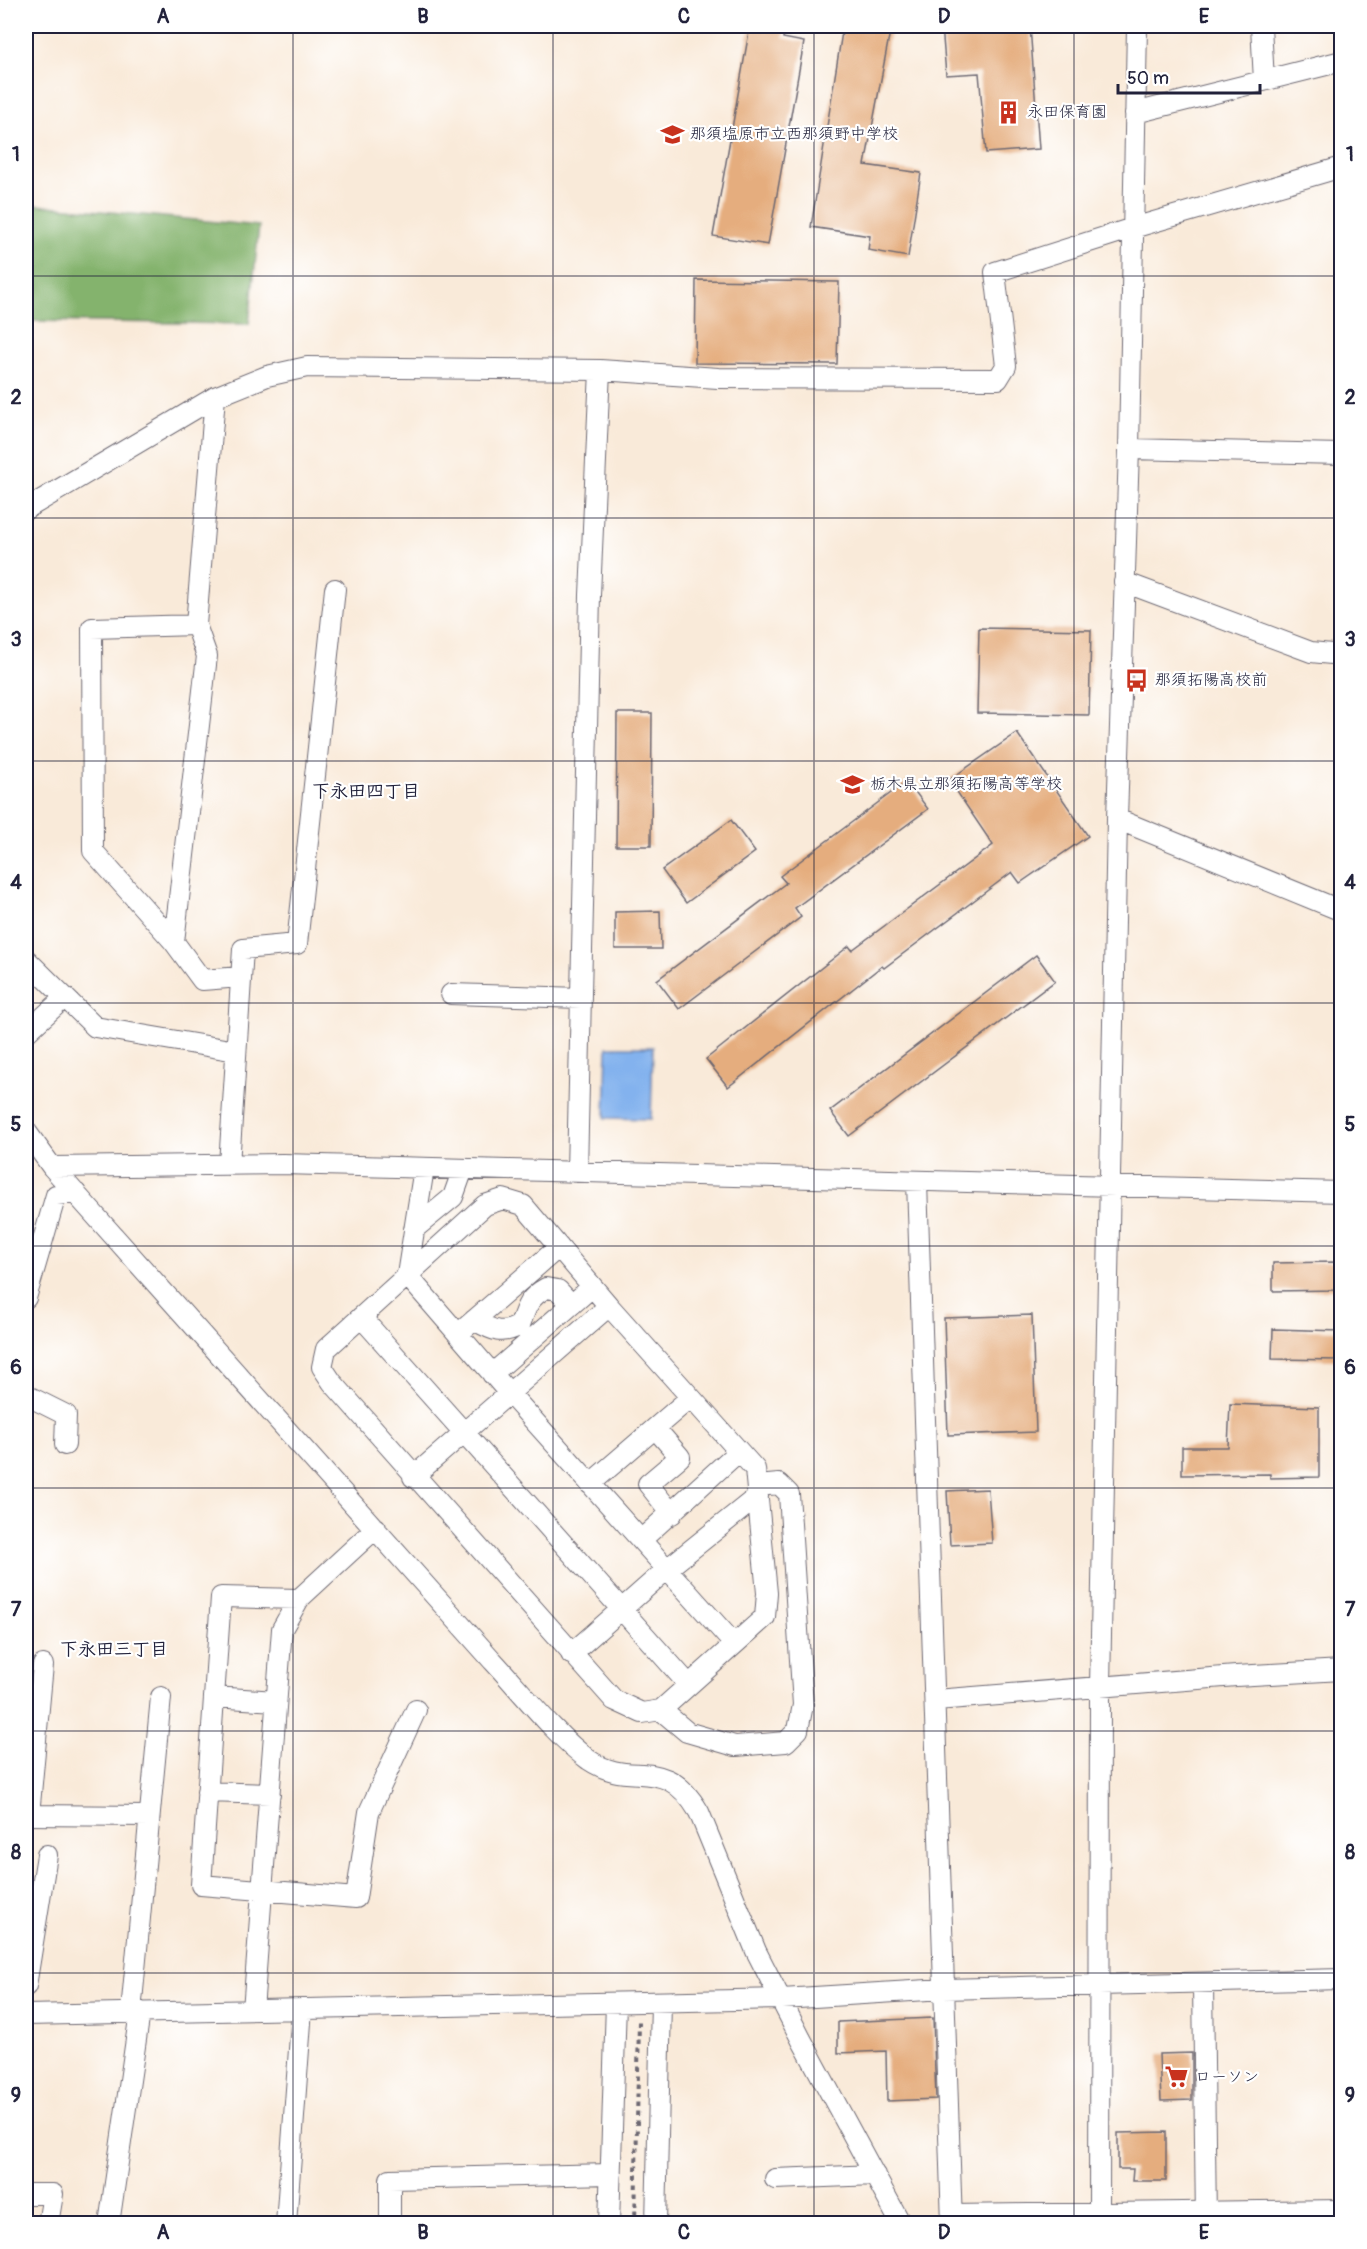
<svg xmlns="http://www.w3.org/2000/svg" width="1367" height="2249" font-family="Pangolin,'Klee One',sans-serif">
  <rect width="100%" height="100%" fill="#fff"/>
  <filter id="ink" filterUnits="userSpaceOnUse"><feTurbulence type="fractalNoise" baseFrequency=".0167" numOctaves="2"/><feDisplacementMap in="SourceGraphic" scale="12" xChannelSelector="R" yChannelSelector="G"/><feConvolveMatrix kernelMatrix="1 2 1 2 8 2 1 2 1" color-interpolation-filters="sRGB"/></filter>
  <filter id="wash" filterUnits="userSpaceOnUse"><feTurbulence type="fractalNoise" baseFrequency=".008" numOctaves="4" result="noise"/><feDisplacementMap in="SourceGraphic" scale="24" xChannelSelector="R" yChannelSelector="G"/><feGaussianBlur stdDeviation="1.35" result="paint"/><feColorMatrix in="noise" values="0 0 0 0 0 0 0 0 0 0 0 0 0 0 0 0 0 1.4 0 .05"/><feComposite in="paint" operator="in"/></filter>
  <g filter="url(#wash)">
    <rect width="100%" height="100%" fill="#f9ead9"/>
    <path fill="#84b36d" stroke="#536a54" stroke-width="1.5" d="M26,204L259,226L249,324L26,321Z"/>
    <path fill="#83b2ee" stroke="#526a94" stroke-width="1.5" d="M607,1047H653L651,1119L605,1118Z"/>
    <g id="blocks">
      <path fill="#e5ad7e" d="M750,26H785L783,38L804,42L768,245L713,236Z
        M843,26H891L865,165L921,173L908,257L868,250L870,236L811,227Z
        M942,26H1030L1039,149L986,153L979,73L946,75Z
        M696,280L839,282L837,364L695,363Z
        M979,628L1091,630L1089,715L977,713Z
        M617,713H652L651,846H616Z
        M1017,733L1088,836L1020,883L1012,872L884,968L882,966L728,1087L706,1059L849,946L852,950L993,845L949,780Z
        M907,781L928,809L795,908L801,917L679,1009L657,980L786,883L780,876Z
        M731,820L755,852L686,903L662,870Z
        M660,911L661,949H615V912Z
        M1036,955L1055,981L849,1136L830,1111Z
        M1337,1262V1290L1273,1291V1263Z
        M1032,1315L1036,1432L948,1435L944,1318Z
        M1273,1329L1341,1331V1360L1272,1359Z
        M1230,1404L1319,1407V1477L1270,1478V1474L1182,1475V1447H1228Z
        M988,1489L992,1543L950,1545L947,1491Z
        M933,2018L936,2099L887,2101L886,2051L838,2053V2022Z
        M1192,2053V2100L1161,2101L1159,2054Z
        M1166,2132V2181H1132L1133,2169H1118V2133Z"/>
    </g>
  </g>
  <g filter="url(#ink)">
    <use href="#blocks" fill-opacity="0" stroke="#6d6872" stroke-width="1.5"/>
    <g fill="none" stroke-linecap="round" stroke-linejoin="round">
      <defs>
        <path id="minor" d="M1261,26L1264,81
          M1135,113L1342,61
          M1129,449L1342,454
          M26,509L215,397L267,376L307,367L600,370L718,378L998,379L1006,366L995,272L1133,228L1342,167
          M1124,582L1311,652L1342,655
          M196,625L92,628L93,851L174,942L202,980L241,977
          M1117,819L1342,911
          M174,942L207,656L196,625L215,397
          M26,959L95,1027L236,1051
          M451,994L581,998
          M26,1033L65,997
          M26,1131L52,1167L493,1661C521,1691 556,1736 589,1760C633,1790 663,1751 699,1812L756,1951L801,2039L901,2224
          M229,1165L243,949L297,944L335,589
          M52,1167L283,1164L1342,1192
          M424,1168L407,1275L509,1393L734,1644
          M577,1172L590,595L600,370
          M917,1182L952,2224
          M503,1199L523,1205L609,1306L755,1469L767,1593L765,1617L661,1710L642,1713L614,1700L332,1382L322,1367L326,1349L485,1205Z
          M414,1229L453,1197L463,1169
          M26,1298L56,1195L76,1193
          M361,1317L689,1685
          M474,1320C492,1330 501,1336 520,1325C526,1307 529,1297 546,1288L558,1290L571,1304
          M458,1334L559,1247
          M492,1374L592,1287
          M26,1395L66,1415L65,1445
          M655,1428L680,1457L648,1484L672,1514
          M413,1477L609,1306
          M590,1484L690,1398
          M641,1540L738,1452
          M299,1599L221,1597L201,1885L356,1898L369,1812L416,1710
          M571,1654L667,1569L758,1496
          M214,1697L276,1701
          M936,1700L1236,1676L1342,1670
          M661,1710L687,1732L735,1746L786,1742L798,1730L803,1705L789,1494L779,1484L757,1486
          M207,1792L270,1794
          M26,1815L149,1816
          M29,1815L43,1665
          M1203,1983L1206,2221
          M26,1986L47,1855
          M253,2010L282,1629L299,1599L376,1528
          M131,2012L161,1697
          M26,2015L782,1999L944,1989L1342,1979
          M775,2179L875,2175
          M26,2194H53L48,2224
          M952,2215L1342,2210
          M109,2224L140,2012
          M286,2224L302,2009
          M390,2224V2179L611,2174
          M609,2224L616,2003
          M656,2224L661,2002
          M1099,2224L1100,1686L1117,819L1129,449L1137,26"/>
      </defs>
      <use href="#minor" stroke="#6d6872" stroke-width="22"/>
      <path stroke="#6d6872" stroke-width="4" stroke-dasharray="4.5 4.5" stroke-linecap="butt" d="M26,1477L33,1481
        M635,2224L639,2021"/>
      <use href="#minor" stroke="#fff" stroke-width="20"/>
    </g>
  </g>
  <path fill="none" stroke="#22223b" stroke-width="1.5" stroke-opacity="0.55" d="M293,26V2224M553,26V2224M814,26V2224M1074,26V2224M26,276H1342M26,518H1342M26,761H1342M26,1003H1342M26,1246H1342M26,1488H1342M26,1731H1342M26,1973H1342"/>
  <defs>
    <symbol id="building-bare" viewBox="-9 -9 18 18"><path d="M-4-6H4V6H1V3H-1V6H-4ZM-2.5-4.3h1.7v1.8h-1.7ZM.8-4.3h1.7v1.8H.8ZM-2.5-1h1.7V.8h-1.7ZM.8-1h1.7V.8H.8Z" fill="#c8321e" stroke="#fff" stroke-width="2.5" paint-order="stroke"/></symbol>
    <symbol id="school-bare" viewBox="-9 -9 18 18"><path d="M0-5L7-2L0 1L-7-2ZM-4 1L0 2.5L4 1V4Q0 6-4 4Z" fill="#c8321e" stroke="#fff" stroke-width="2.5" paint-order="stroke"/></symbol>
    <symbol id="bus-bare" viewBox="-9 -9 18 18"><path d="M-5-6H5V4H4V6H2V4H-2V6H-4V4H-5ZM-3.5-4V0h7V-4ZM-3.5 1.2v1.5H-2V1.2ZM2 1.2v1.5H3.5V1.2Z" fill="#c8321e" stroke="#fff" stroke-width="2.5" paint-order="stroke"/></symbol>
    <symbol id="supermarket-bare" viewBox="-9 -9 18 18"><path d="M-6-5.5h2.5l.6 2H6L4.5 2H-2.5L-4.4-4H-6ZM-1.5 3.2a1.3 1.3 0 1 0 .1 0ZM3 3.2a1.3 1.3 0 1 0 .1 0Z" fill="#c8321e" stroke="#fff" stroke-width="2.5" paint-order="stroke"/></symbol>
  </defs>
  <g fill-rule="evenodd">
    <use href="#building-bare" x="992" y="96" width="33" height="33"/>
    <use href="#school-bare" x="656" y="118" width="33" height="33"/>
    <use href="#bus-bare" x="1120" y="664" width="33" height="33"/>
    <use href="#school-bare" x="836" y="768" width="33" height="33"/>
    <use href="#supermarket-bare" x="1160" y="2060" width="33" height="33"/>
  </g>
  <g text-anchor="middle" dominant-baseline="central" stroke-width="4.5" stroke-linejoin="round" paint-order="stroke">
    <g font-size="16" fill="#22223b" stroke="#fff" text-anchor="start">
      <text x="1027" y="112">永田保育園</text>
      <text x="690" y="134">那須塩原市立西那須野中学校</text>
      <text x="1155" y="680">那須拓陽高校前</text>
      <text x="870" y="784">栃木県立那須拓陽高等学校</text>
      <text x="1195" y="2077">ローソン</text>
    </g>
    <g font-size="18" font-weight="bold" fill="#22223b" stroke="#fff">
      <text x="366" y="791">下永田四丁目</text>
      <text x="114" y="1649">下永田三丁目</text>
    </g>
  </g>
  <rect width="1367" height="2249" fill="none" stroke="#fff" stroke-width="66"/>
  <path d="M1118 84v9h142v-9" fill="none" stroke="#22223b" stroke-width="3"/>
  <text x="1127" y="84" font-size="18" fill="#22223b" stroke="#ffffff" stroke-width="4.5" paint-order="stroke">50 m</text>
  <rect x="33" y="33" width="1301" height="2183" fill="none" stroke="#22223b" stroke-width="2"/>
  <g font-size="20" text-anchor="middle" font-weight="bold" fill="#22223b">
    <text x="163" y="23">A</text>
    <text x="423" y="23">B</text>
    <text x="684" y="23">C</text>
    <text x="944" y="23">D</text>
    <text x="1204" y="23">E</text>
    <text x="16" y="161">1</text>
    <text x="1350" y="161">1</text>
    <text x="16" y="404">2</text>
    <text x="1350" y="404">2</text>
    <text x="16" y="646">3</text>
    <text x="1350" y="646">3</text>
    <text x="16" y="889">4</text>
    <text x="1350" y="889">4</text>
    <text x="16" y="1131">5</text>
    <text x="1350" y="1131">5</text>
    <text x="16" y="1374">6</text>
    <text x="1350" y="1374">6</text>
    <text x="16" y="1616">7</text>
    <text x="1350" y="1616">7</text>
    <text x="16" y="1859">8</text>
    <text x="1350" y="1859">8</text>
    <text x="16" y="2102">9</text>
    <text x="1350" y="2102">9</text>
    <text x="163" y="2239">A</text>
    <text x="423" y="2239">B</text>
    <text x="684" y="2239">C</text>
    <text x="944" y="2239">D</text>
    <text x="1204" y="2239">E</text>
  </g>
</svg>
